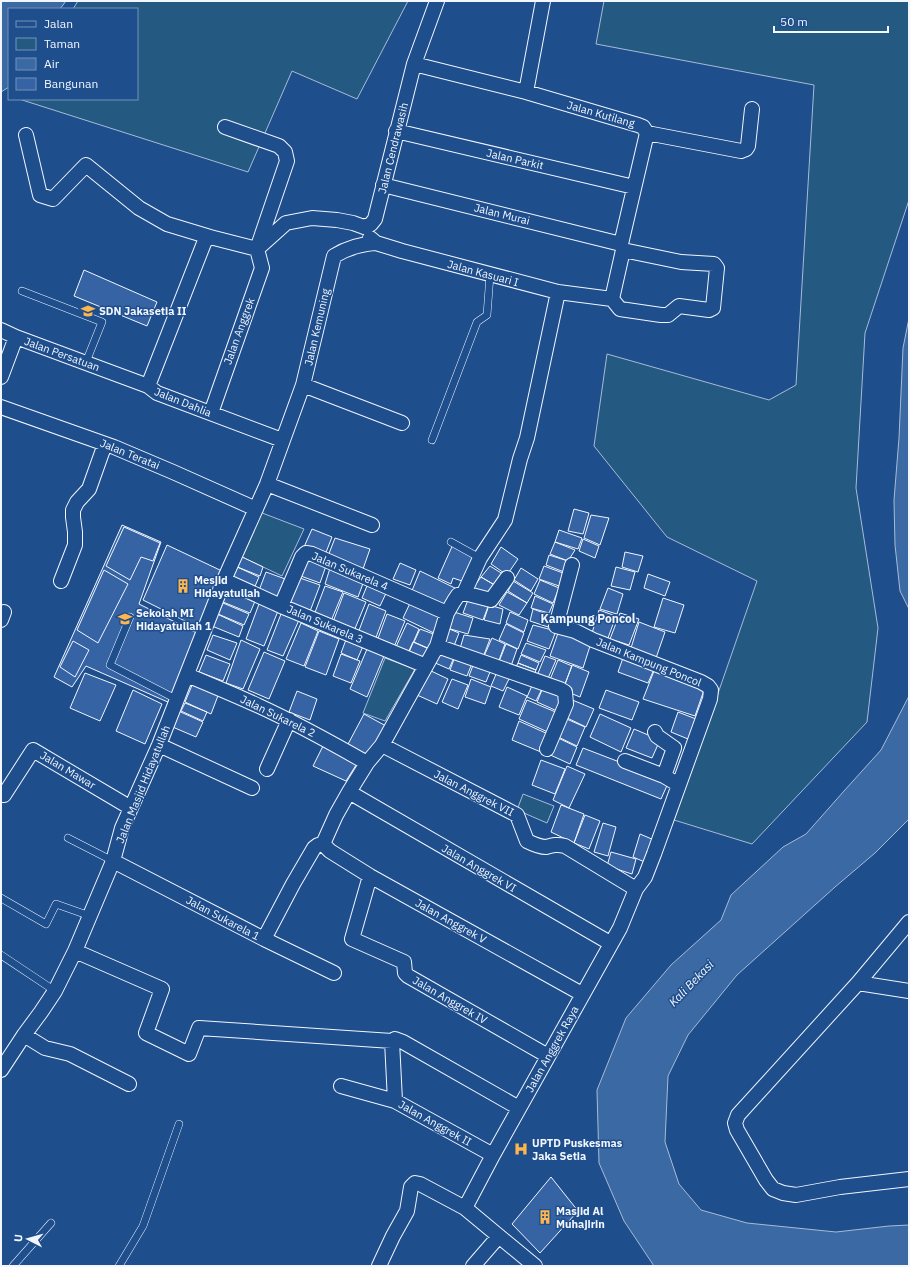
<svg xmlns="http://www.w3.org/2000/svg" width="910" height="1267" font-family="'IBM Plex Sans',sans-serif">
  <rect width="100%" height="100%" fill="#1f4e8c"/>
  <path fill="#245a82" stroke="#a8bbd7" d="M78,1H408L357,99L292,71L248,172L19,99H137V9H73Z
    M604,1H909V200L865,333L856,488L878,628L867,722L752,844L674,820L757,581L667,537L594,446L607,354L769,400L796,385L814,85L596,44Z
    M257,511L304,529L282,576L238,555Z
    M385,658L415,669L385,721L363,713Z
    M523,794L554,806L547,823L517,810Z"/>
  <path fill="#3b69a3" stroke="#a8bbd7" d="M1,1H66L60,9H9V87L1,92Z
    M909,318V609L900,591L895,545L894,500L899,438L903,348Z
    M909,696V819L875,853L835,887L737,975L688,1035L668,1076L665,1142L679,1184L701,1210L747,1223L836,1232L889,1226L909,1225V1266H654L624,1221L599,1163L597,1090L626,1018L671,965L721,920L731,895L783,847L806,834L844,791L881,750Z"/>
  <path fill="#3563a3" stroke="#f2f6ff" d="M84,270L157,302L147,326L74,296Z
    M574,509L589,513L583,534L568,531Z
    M591,515L609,518L600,545L584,538Z
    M122,525L161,542L139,604L199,634L170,703L86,666L72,687L54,677Z
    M124,527L160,543L153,561L141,557L130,580L106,566Z
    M312,529L332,537L325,555L304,547Z
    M559,530L582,538L578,549L555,542Z
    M335,538L370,549L363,569L328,556Z
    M583,539L599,546L595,558L579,551Z
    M454,542L476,557L465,582L453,578L451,584L438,578Z
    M555,542L575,550L568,561L550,554Z
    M167,545L222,571L199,628L143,600Z
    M501,547L518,559L507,575L491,564Z
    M625,552L643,556L638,572L622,567Z
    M307,555L327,563L320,583L298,575Z
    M549,555L568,561L564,572L546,565Z
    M240,556L263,567L260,576L235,566Z
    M400,563L416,570L410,585L393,579Z
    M331,565L365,578L358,597L325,584Z
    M235,566L259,577L253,591L229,580Z
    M490,566L506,576L498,587L481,577Z
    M544,566L563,573L559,586L539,579Z
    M616,567L635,572L630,590L611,586Z
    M521,568L538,579L531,591L514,580Z
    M104,570L128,584L98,643L77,630Z
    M420,571L457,589L446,609L411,593Z
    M266,572L288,580L280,602L258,593Z
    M648,574L670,582L665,596L644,588Z
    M297,577L320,585L309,614L287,605Z
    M481,577L498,587L488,597L473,588Z
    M540,580L559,588L553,603L534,594Z
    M369,581L388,589L380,606L362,598Z
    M513,581L533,593L527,603L508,591Z
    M229,586L256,599L250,613L223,602Z
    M325,586L343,592L331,621L314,615Z
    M608,588L623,594L617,614L600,609Z
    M507,592L527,603L519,615L499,605Z
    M344,593L366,602L354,631L333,622Z
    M535,596L553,604L549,613L531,608Z
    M469,597L489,604L483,620L463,613Z
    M663,598L684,605L675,633L654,627Z
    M412,599L444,614L436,634L403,618Z
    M223,603L249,614L244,625L218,614Z
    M259,604L278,611L264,646L246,639Z
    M369,604L386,611L375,640L358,633Z
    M489,605L503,609L500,624L484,620Z
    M533,609L552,616L548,627L530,621Z
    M599,610L616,616L608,638L592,633Z
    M454,612L473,618L468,634L447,628Z
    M510,612L528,620L524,632L506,623Z
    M620,613L639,619L629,645L610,639Z
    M217,614L243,626L239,637L212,626Z
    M281,614L299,620L283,656L267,650Z
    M387,614L405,621L394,647L377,641Z
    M639,622L665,632L656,658L631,648Z
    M301,623L318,631L304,666L286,659Z
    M407,623L419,629L407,657L394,651Z
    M506,624L524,633L518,649L499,640Z
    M533,625L556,631L549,649L527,641Z
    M447,628L459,633L452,651L440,647Z
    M420,629L436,635L430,649L414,642Z
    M319,631L339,639L326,675L305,667Z
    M558,633L591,643L583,668L550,656Z
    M213,635L237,643L230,660L207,650Z
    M464,635L490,639L482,660L459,652Z
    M347,637L364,644L357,660L341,653Z
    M492,638L505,644L498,663L484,656Z
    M241,640L260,649L243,689L226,683Z
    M73,641L89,650L75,677L60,667Z
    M413,642L429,649L423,662L407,655Z
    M526,643L546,650L540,662L521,654Z
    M506,644L517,649L510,669L498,664Z
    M439,647L456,653L449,669L433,662Z
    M367,649L384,656L367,697L350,689Z
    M264,652L285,661L269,699L248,690Z
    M341,654L360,661L351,683L333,676Z
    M456,654L473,661L467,676L450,670Z
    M206,655L230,664L223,681L199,672Z
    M521,655L539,663L536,670L518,663Z
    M624,655L656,665L648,683L618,672Z
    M545,656L556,660L546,683L536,678Z
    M475,660L492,667L486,682L469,676Z
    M558,660L572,666L563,689L549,682Z
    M518,663L536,670L533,678L514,671Z
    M572,665L589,672L580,697L563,690Z
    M656,666L705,687L695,716L643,699Z
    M429,670L448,679L437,704L417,695Z
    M497,672L510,677L503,691L491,686Z
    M85,673L116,685L100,721L70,708Z
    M452,679L468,685L458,709L442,702Z
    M471,679L491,687L485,704L465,697Z
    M534,681L544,685L536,701L527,697Z
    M193,683L219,693L211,714L185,702Z
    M544,685L564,694L557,711L537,702Z
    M507,687L527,696L519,715L499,707Z
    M133,690L162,704L145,744L116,731Z
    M606,690L639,702L632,720L599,708Z
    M297,691L317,699L310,720L289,712Z
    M570,699L594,709L586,727L563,716Z
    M527,700L558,713L550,733L519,719Z
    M185,703L207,712L203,721L181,711Z
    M174,709L203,722L196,737L168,725Z
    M678,712L696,719L688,739L671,732Z
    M364,714L386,726L367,755L347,746Z
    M600,714L631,728L621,752L590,737Z
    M562,717L585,727L577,746L554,735Z
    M519,721L548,734L541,752L512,740Z
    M634,729L660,740L652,758L626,748Z
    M554,736L577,747L570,764L546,753Z
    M324,744L358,762L346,781L313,766Z
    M583,748L669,781L661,799L576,765Z
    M541,760L565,769L555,794L532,785Z
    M567,766L585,774L569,808L553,800Z
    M561,805L584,814L574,843L551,832Z
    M585,815L600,821L589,849L574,843Z
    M603,823L616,827L608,856L594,852Z
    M640,834L654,840L647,863L633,857Z
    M611,852L636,859L632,874L607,866Z
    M551,1177L578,1211L540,1253L512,1224Z"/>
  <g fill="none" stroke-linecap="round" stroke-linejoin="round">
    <defs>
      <path id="service" d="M22,291L102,322L86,362
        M432,440L477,322L487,315L490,275
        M451,542L480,558
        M130,617L110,665L176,699
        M68,838L113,861
        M1,898L46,924L56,904L90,916
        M1,955L55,991
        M13,1266L51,1223
        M119,1266L143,1226L179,1124"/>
      <path id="minor" d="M414,64L526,92L638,125L643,127L647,133L741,151L746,149L748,146L752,109
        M526,92L543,1
        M396,131L634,187
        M26,135L40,195L53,199L86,165L139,208L167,224L210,237L257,249L286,223L312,218L337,220L353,223L364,227
        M383,185L621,244
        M364,227L371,224L375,219L414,64L437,1
        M210,237L206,239L204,243L148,386L157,393L282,440
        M370,238L376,243L402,251L558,292L612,299
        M612,299L620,309L661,315H668L679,306L709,310L713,308L717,268L714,264L681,262L623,250
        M612,299L623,250L621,244L647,133
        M1,330L16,337
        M1,377L16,337L148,386
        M303,385L402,423
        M1,407L114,447L173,472L256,509
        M211,413L262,268L257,249L287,161L285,152L279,146L225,127
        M267,484L372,525
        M224,580L281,606L426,666
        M61,581L75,545V532L73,517V510L77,502L89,489L105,444
        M464,593L491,600L507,578
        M281,606L302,557L306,553L312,554L447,613
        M1,620L4,612
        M437,646L560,689L565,692L566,704L547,749
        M187,675C211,685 235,695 259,706C296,723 332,743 367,763
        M655,732L657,736L674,748L664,776
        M159,745L252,788
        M382,745L517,815L527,841C533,844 539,847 546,847C553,845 557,844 565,846L636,889
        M625,761L664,776L679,785
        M267,769L289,720
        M349,792L610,943
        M1,795H4L33,750L131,808
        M323,844L330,851L370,876L582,994
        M113,861L264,939L334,973
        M370,876L352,939L404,962L405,973L408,976L548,1056
        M909,922L858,983L738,1115L735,1123L737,1130L766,1180L773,1189L783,1193L796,1195L840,1187L909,1179
        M264,939L293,884L314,848L318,845L323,844L336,815L349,792L367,763L382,745L437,646L447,613L454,601L458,595L464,593L480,558L505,520L520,459L527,438L558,292
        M75,951L162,989L146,1033L189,1054L199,1028L392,1041
        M858,983L909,991
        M24,1035L45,1048L70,1054L129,1084
        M1,1070L24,1035L41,1012L55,991L75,951L113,861L122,828L159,745L224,580L267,484L303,385L334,256C347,248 360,244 376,243
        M341,1086L395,1101
        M493,1155L395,1101L392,1041L395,1039L403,1042L519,1108
        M465,1208L493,1155L620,928L636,889L645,877L654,854L710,699L711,690L708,686L701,682L593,640L575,631L556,626L572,565
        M379,1266L393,1236L407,1211L411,1187L415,1183L420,1184L465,1208L535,1266
        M473,1266L499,1236"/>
    </defs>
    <use href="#service" stroke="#f2f6ff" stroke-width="8"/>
    <use href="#minor" stroke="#f2f6ff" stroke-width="16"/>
    <use href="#service" stroke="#1f4e8c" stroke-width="7"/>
    <use href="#minor" stroke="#1f4e8c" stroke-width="14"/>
  </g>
  <defs>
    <symbol id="school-bare" viewBox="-9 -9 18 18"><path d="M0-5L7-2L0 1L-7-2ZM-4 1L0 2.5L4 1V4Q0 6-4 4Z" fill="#ffb74d" stroke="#1f4e8c" stroke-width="2.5" paint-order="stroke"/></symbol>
    <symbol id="building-bare" viewBox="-9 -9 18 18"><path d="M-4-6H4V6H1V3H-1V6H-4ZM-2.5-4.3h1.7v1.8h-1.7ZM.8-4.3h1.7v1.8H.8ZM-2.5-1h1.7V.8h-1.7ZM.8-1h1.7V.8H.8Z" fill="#ffb74d" stroke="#1f4e8c" stroke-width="2.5" paint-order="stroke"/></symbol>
    <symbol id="hospital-bare" viewBox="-9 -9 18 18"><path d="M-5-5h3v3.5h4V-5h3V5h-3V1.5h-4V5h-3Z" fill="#ffb74d" stroke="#1f4e8c" stroke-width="2.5" paint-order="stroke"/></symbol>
  </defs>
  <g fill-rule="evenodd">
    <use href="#school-bare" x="78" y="301" width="20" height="20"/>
    <use href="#building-bare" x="173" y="576" width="20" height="20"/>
    <use href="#school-bare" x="115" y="609" width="20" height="20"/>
    <use href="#hospital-bare" x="511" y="1139" width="20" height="20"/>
    <use href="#building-bare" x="535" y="1207" width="20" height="20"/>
  </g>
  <g text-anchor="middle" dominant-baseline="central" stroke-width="3" stroke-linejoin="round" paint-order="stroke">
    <g font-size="11" fill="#f2f6ff" stroke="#1f4e8c">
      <text transform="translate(601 114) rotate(16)">Jalan Kutilang</text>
      <text transform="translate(393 148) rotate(-76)">Jalan Cendrawasih</text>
      <text transform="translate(515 159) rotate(13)">Jalan Parkit</text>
      <text transform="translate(502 214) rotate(14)">Jalan Murai</text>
      <text transform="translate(483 273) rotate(15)">Jalan Kasuari I</text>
      <text transform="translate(317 327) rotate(-77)">Jalan Kemuning</text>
      <text transform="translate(239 331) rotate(-70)">Jalan Anggrek</text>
      <text transform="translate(62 354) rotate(20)">Jalan Persatuan</text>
      <text transform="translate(183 402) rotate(22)">Jalan Dahlia</text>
      <text transform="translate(130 454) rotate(22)">Jalan Teratai</text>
      <text transform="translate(350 571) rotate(23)">Jalan Sukarela 4</text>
      <text transform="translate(325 624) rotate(23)">Jalan Sukarela 3</text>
      <text transform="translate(649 662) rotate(22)">Jalan Kampung Poncol</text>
      <text transform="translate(278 716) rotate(26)">Jalan Sukarela 2</text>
      <text transform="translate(68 770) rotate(31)">Jalan Mawar</text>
      <text transform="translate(143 784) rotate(-68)">Jalan Masjid Hidayatullah</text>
      <text transform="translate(474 793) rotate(27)">Jalan Anggrek VII</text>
      <text transform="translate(479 868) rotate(30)">Jalan Anggrek VI</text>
      <text transform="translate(223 918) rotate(28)">Jalan Sukarela 1</text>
      <text transform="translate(451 921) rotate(29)">Jalan Anggrek V</text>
      <text transform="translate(450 1000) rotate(30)">Jalan Anggrek IV</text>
      <text transform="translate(552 1049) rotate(-61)">Jalan Anggrek Raya</text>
      <text transform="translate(435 1123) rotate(29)">Jalan Anggrek II</text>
    </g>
    <g font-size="11" font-weight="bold" fill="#f2f6ff" stroke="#1f4e8c" text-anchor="start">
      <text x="99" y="311">SDN Jakasetia II</text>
      <text x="194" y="580">Mesjid<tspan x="194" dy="13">Hidayatullah</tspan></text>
      <text x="136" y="613">Sekolah MI<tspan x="136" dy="13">Hidayatullah 1</tspan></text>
      <text x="532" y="1143">UPTD Puskesmas<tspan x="532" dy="13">Jaka Setia</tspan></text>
      <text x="556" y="1211">Masjid Al<tspan x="556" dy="13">Muhajirin</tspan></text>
    </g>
    <g font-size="12" font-weight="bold" fill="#f2f6ff" stroke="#1f4e8c">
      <text x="588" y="618">Kampung Poncol</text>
    </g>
    <g font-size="12" font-style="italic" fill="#f2f6ff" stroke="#1f4e8c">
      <text transform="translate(691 983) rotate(-46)">Kali Bekasi</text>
    </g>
  </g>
  <rect width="910" height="1267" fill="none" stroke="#f2f6ff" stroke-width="4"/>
  <rect x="8" y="8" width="130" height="92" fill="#1f4e8c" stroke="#7391ba"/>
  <rect x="16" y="21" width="20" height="6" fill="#1f4e8c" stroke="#7391ba"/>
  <text x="44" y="28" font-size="12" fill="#f2f6ff">Jalan</text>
  <rect x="16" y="38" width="20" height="12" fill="#245a82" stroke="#7391ba"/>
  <text x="44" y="48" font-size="12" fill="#f2f6ff">Taman</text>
  <rect x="16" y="58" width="20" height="12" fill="#3b69a3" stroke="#7391ba"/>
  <text x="44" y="68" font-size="12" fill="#f2f6ff">Air</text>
  <rect x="16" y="78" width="20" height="12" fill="#3563a3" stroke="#7391ba"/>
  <text x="44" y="88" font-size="12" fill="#f2f6ff">Bangunan</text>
  <g transform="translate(28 1239) rotate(276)" stroke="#1f4e8c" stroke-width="3" paint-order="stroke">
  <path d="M0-3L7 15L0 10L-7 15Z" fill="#f2f6ff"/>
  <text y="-6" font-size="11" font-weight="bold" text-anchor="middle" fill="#f2f6ff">U</text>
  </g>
  <path d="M774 26v6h114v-6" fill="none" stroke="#f2f6ff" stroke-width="2"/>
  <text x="780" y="26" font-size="12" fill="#f2f6ff" stroke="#1f4e8c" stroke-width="3" paint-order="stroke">50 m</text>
</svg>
